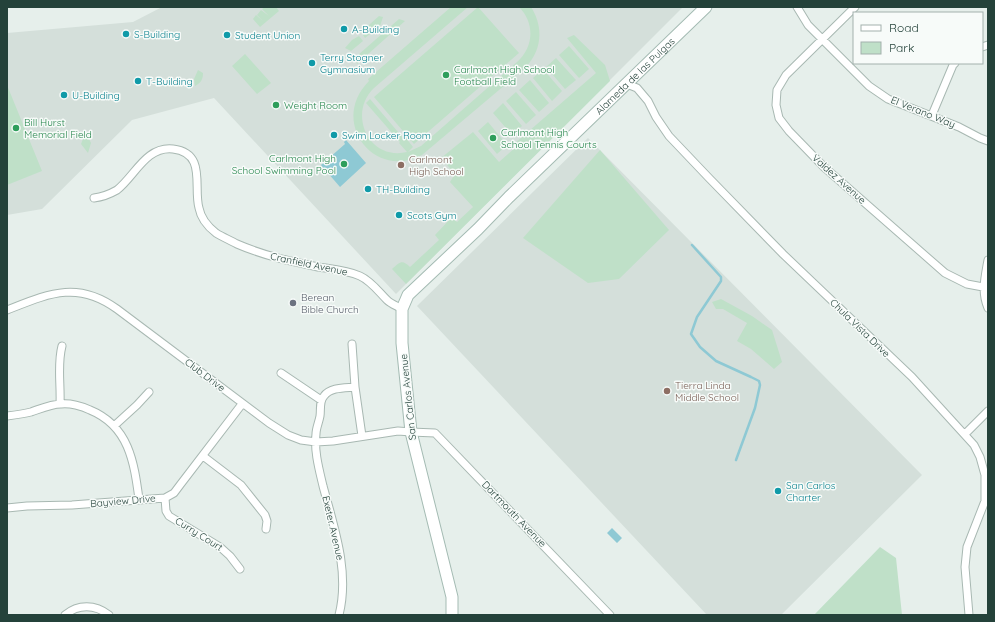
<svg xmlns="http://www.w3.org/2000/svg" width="995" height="622" font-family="Quicksand,sans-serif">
  <rect width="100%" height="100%" fill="#e6efeb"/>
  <path fill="#d4dfda" d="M162,7H683L396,294L214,98L132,120L42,209L7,215V33L133,22Z
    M588,138L922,475L781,615H707L417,306Z"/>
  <path fill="#bfe0c8" d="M265,7H276L279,11L260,27L253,19L256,15L263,21L257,15L261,10L269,16L262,9Z
    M451,7H468L374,88C347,114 369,161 407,152L399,143L400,142L366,103L370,99L404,139L406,138L413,147L408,152L421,146L517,62C534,47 535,23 519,7H531C544,27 542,51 525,68L422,155C373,181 329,121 369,81L368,79Z
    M478,7L519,53L414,144L374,97Z
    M379,16L383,17L380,26L365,38L361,32Z
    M399,19L405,21L357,64L356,60L358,55Z
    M574,35L605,65L610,81L406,284L392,269C400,262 402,259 410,267L439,240L435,235L452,217L457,222L473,207L450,182L455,174L441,158L473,132L499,162L516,147L514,144L596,73L567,38Z
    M359,36L363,41L351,51L345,48L352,40Z
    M569,46L589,69L579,78L559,55Z
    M245,54L271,83L257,94L232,66Z
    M556,58L576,80L565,89L546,67Z
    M543,69L562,91L552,101L533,78Z
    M198,70L203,73C203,79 201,83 195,86L194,79Z
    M530,80L549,103L539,112L519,90Z
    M7,85L42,171L7,185Z
    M516,92L536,115L526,124L506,101Z
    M503,103L522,126L512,135L493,113Z
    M488,122L507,145L497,154L478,131Z
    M87,135L91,143L88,153L81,144L83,139Z
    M600,150L669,230L619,279L588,283L523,238Z
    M721,299L752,316L772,330L782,362L774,369L751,349L737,341L747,323L723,309H716L712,302Z
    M880,547L896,558L902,615H814Z"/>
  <path fill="#8ec9d4" d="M346,140L366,163L340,187L321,165L345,144L344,142Z
    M612,528L622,538L617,543L607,533Z"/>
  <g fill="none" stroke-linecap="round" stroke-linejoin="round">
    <path stroke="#8ec9d4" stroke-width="2.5" d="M692,245L721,277V281L697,317L691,334L700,347L716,361L751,377L759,381L760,385L755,408L736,460"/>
    <defs>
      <path id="street" d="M797,7L808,25L869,86L888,99L959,127L980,138L988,141
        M855,7L786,75L777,90L776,105L779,118L789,131L824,167L945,273L967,284L983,287
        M982,47L988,45
        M627,84L637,88L648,101L656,117L669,136L708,177L783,254L912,377L974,445L980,457L985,475V501L967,547L965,567L969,615
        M932,115L953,65L955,63
        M94,198C102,197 110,194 117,190C135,176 146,146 173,149C207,153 193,187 199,208C201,219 207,226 216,233C222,237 230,240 237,244C265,256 289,261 318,267C332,269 347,270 360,276C371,281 378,291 387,300C391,304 397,306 402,309
        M988,260C985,277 981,292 988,308
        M7,310C48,294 77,280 117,309L269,423L288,435L301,440L316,442L333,441L398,431L411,432L435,433L610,615
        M352,344L355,387L362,436
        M281,373L321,400
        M60,404C61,384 57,365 62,346
        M7,416C15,415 23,414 31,412C40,409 51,404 61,404C70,403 82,406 90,410C129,426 134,462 139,499
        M114,426L137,405L149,392
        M965,434L988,411
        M203,456L241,485L265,515L267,521L266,529
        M165,498L166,511L169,516L220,547L230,556L240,569
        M7,508L27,506L72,505L165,498L174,493L180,485L242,404
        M65,615C78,604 95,604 109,615
        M339,615C350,572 334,527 323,486C319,469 314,451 316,434C316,428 319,422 320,416C321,410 319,401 324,396C330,387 346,388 355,387"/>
      <g id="secondary">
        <path id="s1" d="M452,615V597L411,432L402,343V309L408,295L478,229L509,197L706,7"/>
      </g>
    </defs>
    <use href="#street" stroke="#a8b8b2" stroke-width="9"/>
    <use href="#secondary" stroke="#a4bbb3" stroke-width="13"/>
    <use href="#street" stroke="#fff" stroke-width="7"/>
    <use href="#secondary" stroke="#fff" stroke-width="11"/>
  </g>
  <g fill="#0f9aa8" stroke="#f7fbf9" stroke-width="1.5">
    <circle cx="344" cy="29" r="4"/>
    <circle cx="126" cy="34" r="4"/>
    <circle cx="227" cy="35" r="4"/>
    <circle cx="312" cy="63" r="4"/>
    <circle cx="138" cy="81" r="4"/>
    <circle cx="64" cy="95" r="4"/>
    <circle cx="334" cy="135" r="4"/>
    <circle cx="368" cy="189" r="4"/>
    <circle cx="399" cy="215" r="4"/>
    <circle cx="778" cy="491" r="4"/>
  </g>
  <g fill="#2e9e5b" stroke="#f7fbf9" stroke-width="1.5">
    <circle cx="446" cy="75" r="4"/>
    <circle cx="276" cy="105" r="4"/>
    <circle cx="16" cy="128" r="4"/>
    <circle cx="493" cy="138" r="4"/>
    <circle cx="344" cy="164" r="4"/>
  </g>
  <g fill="#8d6e63" stroke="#f7fbf9" stroke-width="1.5">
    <circle cx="401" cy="165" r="4"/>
    <circle cx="667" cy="391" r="4"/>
  </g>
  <circle fill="#6b7280" stroke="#f7fbf9" stroke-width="1.5" cx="293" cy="303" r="4"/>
  <g text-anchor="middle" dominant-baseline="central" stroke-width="3" stroke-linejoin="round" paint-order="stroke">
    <g font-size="10" fill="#0d838f" stroke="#f7fbf9" text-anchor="start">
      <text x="352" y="29">A-Building</text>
      <text x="134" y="34">S-Building</text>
      <text x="235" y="35">Student Union</text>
      <text x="320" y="57">Terry Stogner<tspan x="320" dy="12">Gymnasium</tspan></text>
      <text x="146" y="81">T-Building</text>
      <text x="72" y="95">U-Building</text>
      <text x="342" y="135">Swim Locker Room</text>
      <text x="376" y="189">TH-Building</text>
      <text x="407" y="215">Scots Gym</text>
      <text x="786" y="485">San Carlos<tspan x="786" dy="12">Charter</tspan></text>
    </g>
    <g font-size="10" fill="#27864d" stroke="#f7fbf9" text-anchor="start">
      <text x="454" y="69">Carlmont High School<tspan x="454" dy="12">Football Field</tspan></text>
      <text x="284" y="105">Weight Room</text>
      <text x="24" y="122">Bill Hurst<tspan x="24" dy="12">Memorial Field</tspan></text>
      <text x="501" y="132">Carlmont High<tspan x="501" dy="12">School Tennis Courts</tspan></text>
      <text x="336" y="158" text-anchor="end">Carlmont High<tspan x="336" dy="12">School Swimming Pool</tspan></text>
    </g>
    <g font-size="10" fill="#24423a" stroke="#f7fbf9">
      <text stroke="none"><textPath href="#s1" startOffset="642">Alameda de las Pulgas</textPath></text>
      <text transform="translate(923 112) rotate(22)">El Verano Way</text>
      <text transform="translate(839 179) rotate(42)">Valdez Avenue</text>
      <text transform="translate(309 264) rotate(12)">Cranfield Avenue</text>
      <text transform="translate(860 328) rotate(44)">Chula Vista Drive</text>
      <text transform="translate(205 375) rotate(37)">Club Drive</text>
      <text transform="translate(408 397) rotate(-96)">San Carlos Avenue</text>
      <text transform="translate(123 501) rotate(-5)">Bayview Drive</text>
      <text transform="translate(514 514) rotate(46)">Dartmouth Avenue</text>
      <text transform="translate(333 528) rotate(77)">Exeter Avenue</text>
      <text transform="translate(199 534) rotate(32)">Curry Court</text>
    </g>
    <g font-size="10" fill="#785e54" stroke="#f7fbf9" text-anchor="start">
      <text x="409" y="159">Carlmont<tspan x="409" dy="12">High School</tspan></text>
      <text x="675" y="385">Tierra Linda<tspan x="675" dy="12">Middle School</tspan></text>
    </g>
    <g font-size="10" fill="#5b616d" stroke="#f7fbf9" text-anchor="start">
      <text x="301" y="297">Berean<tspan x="301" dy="12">Bible Church</tspan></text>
    </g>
  </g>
  <rect width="995" height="622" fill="none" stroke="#24423a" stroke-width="16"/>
  <rect x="853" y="12" width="130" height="52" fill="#f7fbf9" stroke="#a3b1ad"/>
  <rect x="861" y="25" width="20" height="6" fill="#ffffff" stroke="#a3b1ad"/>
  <text x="889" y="32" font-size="12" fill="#24423a">Road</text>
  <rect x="861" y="42" width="20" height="12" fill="#bfe0c8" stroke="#a3b1ad"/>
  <text x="889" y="52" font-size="12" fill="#24423a">Park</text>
</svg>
